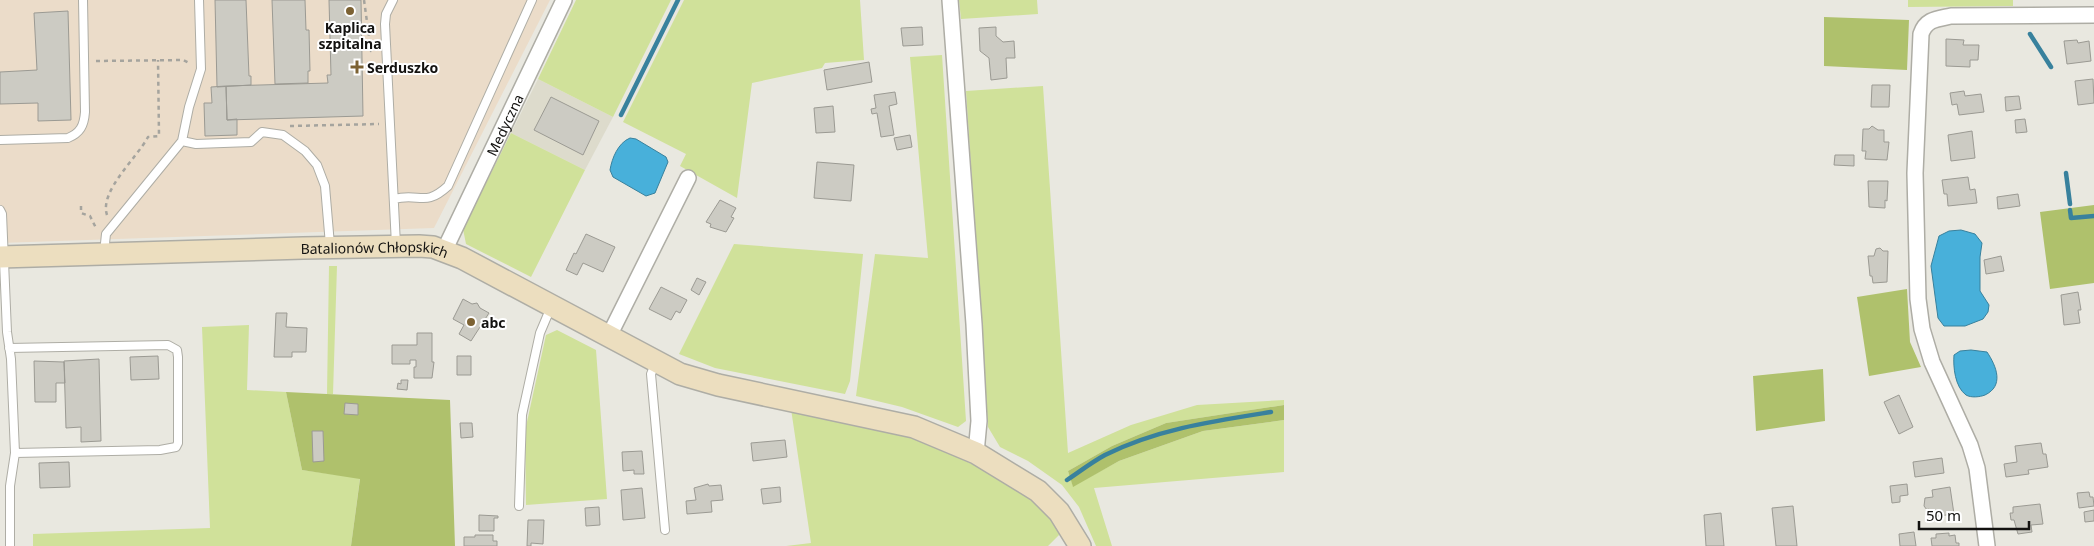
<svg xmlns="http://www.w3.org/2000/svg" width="2094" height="546" font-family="'Noto Sans',sans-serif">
  <rect width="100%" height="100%" fill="#e9e8e0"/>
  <path fill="#dddbcc" d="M538,79L613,117L585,170L511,133Z"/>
  <path fill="#ebdcc9" d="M0,0H550L434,228L0,243Z"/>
  <path fill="#d0e19a" d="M576,0H671L613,117L538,79Z
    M684,0H860L864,60L825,63L822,68L752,83L737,198L680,166L686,154L623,122Z
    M959,0H1037L1038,14L961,19Z
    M1908,0H2013V6L1908,7Z
    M942,55L966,421L958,427L902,407L856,396L875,254L928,258L910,57Z
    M1043,86L1068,453L1131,425L1197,405L1284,400V405L1166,423L1112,446L1068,471L1073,486L1119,461L1203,431L1284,420V472L1094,488L1112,546H1096L1079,507L1062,485L1028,461L1000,447L988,427L966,91Z
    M511,133L585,170L531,277L466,244L463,229Z
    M734,244L863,254L850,381L845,394L715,368L679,354Z
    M329,266H337L333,394H327Z
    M249,325L247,390L286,392L302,470L360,478L351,546H33V534L210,528L202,327Z
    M557,330L596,350L607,499L526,505L525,431L546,335Z
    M791,409L903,432L1015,484L1056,519L1060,534L1048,546H786L811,543Z"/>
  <path fill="#afc16c" d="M1824,17L1909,20L1907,70L1824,66Z
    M2094,205V283L2050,289L2040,212Z
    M1907,289L1910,342L1921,367L1869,376L1857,297Z
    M1823,369L1825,421L1756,431L1753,376Z
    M286,392L450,400L455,546H351L360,479L302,470Z
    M1284,405V420L1203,431L1119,461L1073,487L1068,471L1112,446L1166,423Z"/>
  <path fill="#48b0da" stroke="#38819d" d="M630,138L636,139L666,157L668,162L655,193L646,196L613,177L610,170C612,158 618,143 630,138Z
    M1961,230L1975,234L1982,243L1980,257V291L1989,305L1988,312L1983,319L1965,326H1944L1938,318L1931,266L1939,236L1949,231Z
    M1971,350L1987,352C1997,367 2004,386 1985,395C1980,397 1971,398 1966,395C1955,387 1953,367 1954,355L1960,351Z"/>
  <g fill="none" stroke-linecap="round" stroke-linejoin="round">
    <path stroke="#38819d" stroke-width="4.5" d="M2030,34L2051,67
      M621,115L678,0
      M2066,173L2070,204
      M2070,210L2071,218L2094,216
      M1067,480C1079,472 1092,462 1105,455C1157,429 1214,421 1271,412"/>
  </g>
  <path fill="#cccbc3" stroke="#9b9a93" d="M215,0H246L249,76H251V85L217,87Z
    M272,0H305L306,30H309L310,71H308V83L275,84Z
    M329,0H361L363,116L227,120L226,86L328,83L327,75H331Z
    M68,11L71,120L38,121V103L0,104V72L37,70L34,13Z
    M922,27L923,45L903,46L901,28Z
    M996,27V36L1003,42L1014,41L1015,58H1006L1007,78L991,80L989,58L980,51L979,28Z
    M1946,39L1964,40L1963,45H1979L1978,60H1970V67L1946,66Z
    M2077,40L2078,43L2089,41L2091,61L2067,64L2064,41Z
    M869,62L872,82L827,90L824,70Z
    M2093,79L2094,103L2078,105L2075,81Z
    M1872,85H1890L1889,107H1871Z
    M226,86L227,120L237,119V135L205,136L204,103H212L211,87Z
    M1964,91L1965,96L1981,94L1984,112L1959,115L1957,104L1952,105L1950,93Z
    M895,92L897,104L889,106L894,135L881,137L877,113L872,114L871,109L876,108L874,95Z
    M2019,96L2021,109L2006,111L2005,97Z
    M551,97L599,121L583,155L534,130Z
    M833,106L835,132L816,133L814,108Z
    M2025,119L2027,132L2016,133L2015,120Z
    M1872,126L1878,130H1884V142H1889L1887,160L1865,159L1866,151H1862L1863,129H1869Z
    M1972,131L1975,158L1951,161L1948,135Z
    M910,135L912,147L897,150L894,138Z
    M1835,155H1854V166L1834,165Z
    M817,162L854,165L851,201L814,198Z
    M1968,177L1970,190L1975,189L1977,203L1948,206L1947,194H1944L1942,180Z
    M1868,181H1888L1887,201L1885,200V208L1869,207Z
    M2018,194L2020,206L1998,209L1997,197Z
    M720,200L736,208L731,217L734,218L726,232L710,227L711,224L706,222Z
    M586,234L615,247L603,272L583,263L577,275L566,270L574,253L576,254Z
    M1880,248L1883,251H1888L1887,282L1873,283L1872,276H1870L1868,256H1874L1876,249Z
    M2001,256L2004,271L1986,274L1984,260Z
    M697,278L706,282L699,295L691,290Z
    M661,287L687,300L680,313L676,311L671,320L649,309Z
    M2078,292L2081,310H2078L2080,323L2064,325L2061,295Z
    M463,299L472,304L477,303L480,308L489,313L471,341L459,334L464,325L453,319Z
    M276,313H287L286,327L307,328L306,352H292V357H274Z
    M417,333H432V362H434L432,378H414V367H416V360H410V364H392V345H417Z
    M158,356L159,379L131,380L130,357Z
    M457,356H471V375H457Z
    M99,359L101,441L81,442V427L66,428L64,361Z
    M34,361L64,362L65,383H56V402H35Z
    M401,380H408L407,390L397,389L398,383L401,384Z
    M1899,395L1913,427L1899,434L1884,402Z
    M345,403L358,404V415L344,414Z
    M460,423H472L473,437L461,438Z
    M312,431H323L324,461L313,462Z
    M785,440L787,457L753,461L751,443Z
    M2041,443L2043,454H2046L2048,467L2028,470L2029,474L2006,477L2004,464L2017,462L2015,446Z
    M642,451L644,474H634V470L623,471L622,452Z
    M1942,458L1944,473L1915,477L1913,462Z
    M69,462L70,487L40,488L39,463Z
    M708,484L709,486L721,485L723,500L711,501L712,512L687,514L686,501L696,500L694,488Z
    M1907,484L1908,495L1900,496V502L1892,503L1890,486Z
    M780,487L781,502L763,504L761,489Z
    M1950,487L1954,514L1930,517L1929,509L1927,510L1924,506L1925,498L1933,497L1932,490Z
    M642,488L645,518L623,520L621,490Z
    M2089,492L2090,497H2093L2094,506L2079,508L2077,493Z
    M2040,504L2043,524L2031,525L2032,532L2018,534L2014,520H2011L2010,513H2013V507Z
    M1793,506L1797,546H1776L1772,508Z
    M599,507L600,525L586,526L585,508Z
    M2094,510V521L2085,522L2084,512Z
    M1721,513L1724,546H1706L1704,515Z
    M479,515L498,516V518H494V531H479Z
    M528,520H544L543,544L531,543V546H527Z
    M1914,532L1916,546H1900L1899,534Z
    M1949,533V536L1955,535L1956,543H1959V546H1932L1931,538H1936V534Z
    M475,535H493V541H497V546H464V537H475Z"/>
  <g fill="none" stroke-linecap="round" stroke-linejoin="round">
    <defs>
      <path id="lane" d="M393,0L386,14L385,24L396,245
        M0,140L68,138C80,133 84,126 85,112L83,0
        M182,141L189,107L201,69L199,0
        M394,199C420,192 424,208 448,186L532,0
        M0,210L2,214L7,332L11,359L15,453L10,486V546
        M104,253L106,234L182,141L196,144L251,142L262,132L283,135L305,151L317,165L325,186L330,245
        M9,348L168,345L177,350L178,357V443L176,447L160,450L15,453
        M655,364L651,374L665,530
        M519,506L522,415L540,333L551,307"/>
      <g id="street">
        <path d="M950,0L974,324L979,421L976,453"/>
        <path id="s1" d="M444,251L564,0"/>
        <path d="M609,336L688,178"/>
        <path d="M1987,546L1977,468L1970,445L1932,362L1922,329L1918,299L1915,173L1921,34C1926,19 1937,19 1951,16L2094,15"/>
      </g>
      <g id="secondary">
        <path id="s2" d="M0,257L303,248L419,246L433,247L462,258L680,374L718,385L914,427L976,453L1038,491L1059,512L1080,546"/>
      </g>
    </defs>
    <use href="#lane" stroke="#aeada5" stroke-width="10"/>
    <use href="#street" stroke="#aeada5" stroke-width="18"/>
    <use href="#secondary" stroke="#aeada5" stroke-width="24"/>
    <path stroke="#a5a49e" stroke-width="2.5" stroke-dasharray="4 4" stroke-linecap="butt" d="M364,0L371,51L375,52
      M96,61L183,60L189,63
      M290,126L379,124
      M81,206V213L90,216L96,228
      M107,215C99,191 137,158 148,137L159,136L158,60"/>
    <use href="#lane" stroke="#fff" stroke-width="8"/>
    <use href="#street" stroke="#fff" stroke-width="15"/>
    <use href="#secondary" stroke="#ecdebf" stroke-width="21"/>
  </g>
  <g fill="#7c6233" stroke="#fff" stroke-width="2">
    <circle cx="350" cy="11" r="5"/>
    <path d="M354.5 59.5h5v5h5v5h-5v5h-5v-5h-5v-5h5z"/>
    <circle cx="471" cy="322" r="5"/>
  </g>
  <g text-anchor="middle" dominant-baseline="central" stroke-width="4" stroke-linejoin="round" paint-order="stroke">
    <g font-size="14" font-weight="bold" fill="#131210" stroke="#fff" text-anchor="start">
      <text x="350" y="27" text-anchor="middle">Kaplica<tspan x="350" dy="16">szpitalna</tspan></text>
      <text x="367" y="67">Serduszko</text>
      <text x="481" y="322">abc</text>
    </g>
    <g font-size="14" fill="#131210" stroke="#fff">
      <text stroke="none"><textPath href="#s1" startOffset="140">Medyczna</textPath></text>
      <text stroke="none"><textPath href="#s2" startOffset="375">Batalionów Chłopskich</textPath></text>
    </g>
  </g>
  <path d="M1919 521v8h110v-8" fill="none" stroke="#131210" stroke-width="2.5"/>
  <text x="1926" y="521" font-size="15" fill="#131210" stroke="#ffffff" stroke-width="4" paint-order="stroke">50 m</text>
</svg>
